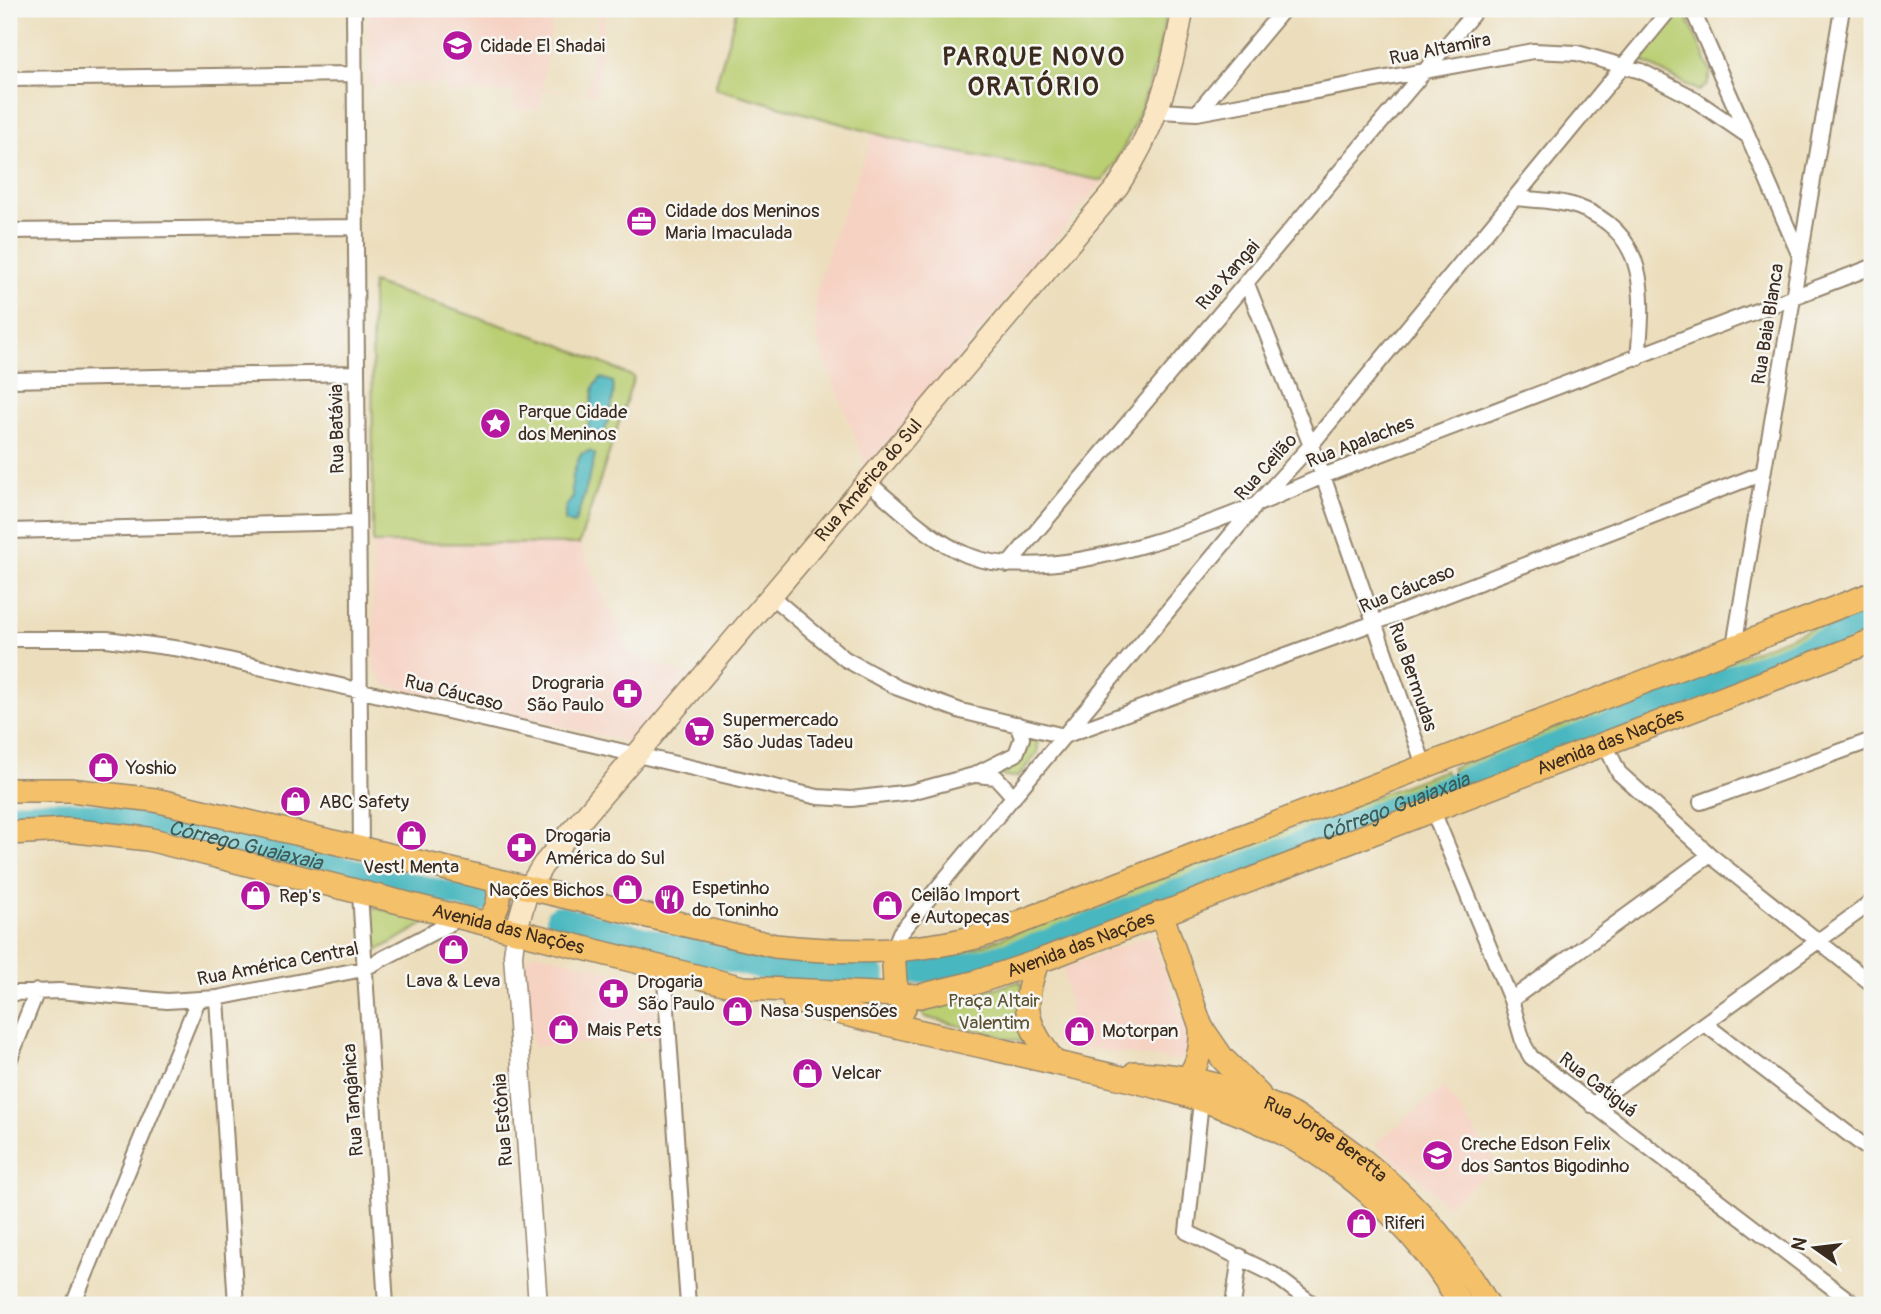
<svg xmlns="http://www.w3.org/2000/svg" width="1881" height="1314" font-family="Pangolin,sans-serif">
  <rect width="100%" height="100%" fill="#f6f6f2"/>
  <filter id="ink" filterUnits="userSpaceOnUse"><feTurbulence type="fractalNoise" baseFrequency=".0143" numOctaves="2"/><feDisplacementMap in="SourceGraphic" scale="14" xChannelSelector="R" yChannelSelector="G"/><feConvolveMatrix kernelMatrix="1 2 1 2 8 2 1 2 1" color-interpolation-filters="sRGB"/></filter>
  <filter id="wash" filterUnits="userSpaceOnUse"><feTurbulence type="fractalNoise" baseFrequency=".00686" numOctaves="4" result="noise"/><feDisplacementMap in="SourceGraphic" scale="28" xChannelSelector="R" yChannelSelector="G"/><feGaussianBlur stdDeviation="1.57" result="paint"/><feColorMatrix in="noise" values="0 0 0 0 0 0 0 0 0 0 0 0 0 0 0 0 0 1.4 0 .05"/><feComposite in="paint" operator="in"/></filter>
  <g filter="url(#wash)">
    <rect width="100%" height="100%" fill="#ecdebc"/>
    <path fill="#f6d2c3" d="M369,9H548L554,12L542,87L587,94L600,9H606L595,95L543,89L539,109H515L514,92L447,93V84H380L379,87H370Z
      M874,133L950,152L1103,181L867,468L817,340L815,294L836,229Z
      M373,543L579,544L631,653L690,677L630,742L385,685L374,667Z
      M1151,935L1188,1032V1053L1178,1061L1077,1047L1063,968Z
      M534,952L621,974L623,1001L654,999L657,1039L532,1047L526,960Z
      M1444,1087L1498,1165L1447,1206L1408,1168L1401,1167L1375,1144Z"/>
    <path fill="#bace72" stroke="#7a7c48" stroke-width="2" d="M737,9H1167C1157,68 1139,132 1103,181L906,142L715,88Z
      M1684,10L1711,72L1707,85L1699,91L1643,62L1644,53L1678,12Z
      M372,283L556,343L634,377L579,544L373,543Z
      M1872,605V611L1829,632L1455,777L1451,768Z
      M1026,734L1037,737L1038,752L1018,777H1005L998,771Z
      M1445,770L1449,780L1038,939L966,959L916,968L921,960L975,948Z
      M371,907L428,920V922L373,953L370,949L368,909Z
      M1021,981L1034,1045L925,1017L916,1006L950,1001Z"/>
    <path fill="#48b7bf" stroke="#42706e" stroke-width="2" d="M601,378L613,382C616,397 608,422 603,437L587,435L594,386Z
      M589,451L595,454C595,460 578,517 574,524L565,521V508L573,497C569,482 575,467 581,454Z"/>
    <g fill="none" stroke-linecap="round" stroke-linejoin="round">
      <g stroke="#48b7bf" stroke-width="24">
        <path id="s1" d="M9,814L54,812L127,817L480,901"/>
        <path d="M558,917L765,969L874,976"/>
        <path id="s2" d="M911,973L967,965L1040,944L1823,641L1872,618"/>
      </g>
    </g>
  </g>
  <g filter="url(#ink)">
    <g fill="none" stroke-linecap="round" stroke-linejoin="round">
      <defs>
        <path id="minor" d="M354,9L361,849
          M1692,9L1748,136
          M9,79L353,74
          M1159,111L1197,113L1533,51L1577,53L1641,71L1688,95L1748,136L1799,254
          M1197,113L1284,9
          M1514,198C1535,200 1558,200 1578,207C1649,233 1644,295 1638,358
          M9,231L354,227
          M1247,284L1323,476L1425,768
          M9,380L356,373
          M869,483C900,509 929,539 967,555C1059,592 1235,515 1323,476L1872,267
          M9,531L357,522
          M1008,565L1477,9
          M772,597L845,659L898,688L961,711L1064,736L1374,623L1763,473
          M9,639H107L181,649L818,797L851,799L911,792L974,775L1016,754L1022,738L1017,724
          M1734,646L1842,9
          M1605,744L1619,773L1710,855L1872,984
          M976,775L996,777L1014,797
          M1701,802L1872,740
          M1432,809L1511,1000L1524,1045L1531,1057L1855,1305
          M360,893L386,1305
          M893,951L900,933L1256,505L1311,445L1670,9
          M664,967L688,1305
          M9,993L59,991L167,1001L217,998L363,969L460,918
          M217,998L236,1305
          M1511,1000L1710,855
          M1705,1024L1872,1152
          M9,1061L37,991
          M1201,1101L1187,1232L1273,1274L1314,1305
          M1592,1105L1872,902
          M73,1305L198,1000
          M1233,1305L1240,1256"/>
        <path id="tertiary" d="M516,931L513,955L538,1305"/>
        <g id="secondary">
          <path id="s3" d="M516,931L528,889L543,865L1118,186C1155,131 1172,73 1183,9"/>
        </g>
        <g id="primary">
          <path d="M9,790H70L155,800L775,946C851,954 923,954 997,931L1872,594"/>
          <path id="s4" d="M9,833L67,830L148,839L743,988L920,996L974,983L1037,962L1872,641"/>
          <path d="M1161,913L1201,1027L1223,1059L1259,1095"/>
          <path d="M484,923C498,913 502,899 497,882"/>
          <path d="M893,951L895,983L904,1008"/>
          <path d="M1037,962C1020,1009 1026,1024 1055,1063"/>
          <path d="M794,1001C879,1023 965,1042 1052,1062C1118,1077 1188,1091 1251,1118C1336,1154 1415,1224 1461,1305"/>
          <path id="s5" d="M1135,1073C1283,1077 1416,1180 1488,1305"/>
          <path d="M1179,1085C1198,1073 1202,1047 1201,1027"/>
        </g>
      </defs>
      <use href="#minor" stroke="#94846d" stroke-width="18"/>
      <use href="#tertiary" stroke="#94846d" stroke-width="21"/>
      <use href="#secondary" stroke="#94846d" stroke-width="24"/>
      <use href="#primary" stroke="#94846d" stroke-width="26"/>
      <use href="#minor" stroke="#fff" stroke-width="14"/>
      <use href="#tertiary" stroke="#fff" stroke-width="18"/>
      <use href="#secondary" stroke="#fbe6c3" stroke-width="21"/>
      <use href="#primary" stroke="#f4c16a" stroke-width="23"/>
    </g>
  </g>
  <defs>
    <symbol id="school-disc" viewBox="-11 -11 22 22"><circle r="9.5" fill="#b5179e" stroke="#f6f6f2"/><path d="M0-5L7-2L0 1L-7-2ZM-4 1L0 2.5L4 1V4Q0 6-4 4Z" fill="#fff"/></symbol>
    <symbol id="office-disc" viewBox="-11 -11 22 22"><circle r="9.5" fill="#b5179e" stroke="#f6f6f2"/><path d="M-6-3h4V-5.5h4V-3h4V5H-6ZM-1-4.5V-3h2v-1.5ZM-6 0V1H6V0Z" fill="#fff"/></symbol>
    <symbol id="sight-disc" viewBox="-11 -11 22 22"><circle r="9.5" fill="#b5179e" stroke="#f6f6f2"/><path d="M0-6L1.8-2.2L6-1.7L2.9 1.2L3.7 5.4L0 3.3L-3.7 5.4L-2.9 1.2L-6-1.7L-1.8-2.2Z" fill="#fff"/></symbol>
    <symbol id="pharmacy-disc" viewBox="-11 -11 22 22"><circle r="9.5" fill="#b5179e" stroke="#f6f6f2"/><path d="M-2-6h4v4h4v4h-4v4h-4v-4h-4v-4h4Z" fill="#fff"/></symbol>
    <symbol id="supermarket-disc" viewBox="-11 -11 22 22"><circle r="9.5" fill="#b5179e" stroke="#f6f6f2"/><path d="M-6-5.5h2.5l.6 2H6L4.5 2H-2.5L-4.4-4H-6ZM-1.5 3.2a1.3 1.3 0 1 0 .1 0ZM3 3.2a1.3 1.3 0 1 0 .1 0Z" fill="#fff"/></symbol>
    <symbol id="shop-disc" viewBox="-11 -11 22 22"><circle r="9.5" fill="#b5179e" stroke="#f6f6f2"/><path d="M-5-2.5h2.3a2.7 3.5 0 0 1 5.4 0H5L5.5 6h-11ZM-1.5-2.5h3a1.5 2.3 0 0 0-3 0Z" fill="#fff"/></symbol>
    <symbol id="restaurant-disc" viewBox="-11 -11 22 22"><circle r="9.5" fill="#b5179e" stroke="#f6f6f2"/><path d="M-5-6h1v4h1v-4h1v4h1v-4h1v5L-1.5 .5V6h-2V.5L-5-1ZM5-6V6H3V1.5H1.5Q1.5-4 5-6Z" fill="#fff"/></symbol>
  </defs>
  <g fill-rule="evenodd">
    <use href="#school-disc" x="440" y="28" width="35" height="35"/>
    <use href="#office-disc" x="624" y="204" width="35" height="35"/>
    <use href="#sight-disc" x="478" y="406" width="35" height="35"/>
    <use href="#pharmacy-disc" x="610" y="676" width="35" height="35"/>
    <use href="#supermarket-disc" x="682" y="714" width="35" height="35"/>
    <use href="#shop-disc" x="86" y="750" width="35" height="35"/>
    <use href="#shop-disc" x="278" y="784" width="35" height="35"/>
    <use href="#shop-disc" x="394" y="818" width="35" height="35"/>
    <use href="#pharmacy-disc" x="504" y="830" width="35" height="35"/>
    <use href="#shop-disc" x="610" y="872" width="35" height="35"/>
    <use href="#shop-disc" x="238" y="878" width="35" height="35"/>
    <use href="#restaurant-disc" x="652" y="882" width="35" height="35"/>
    <use href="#shop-disc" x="870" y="888" width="35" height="35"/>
    <use href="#shop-disc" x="436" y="932" width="35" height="35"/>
    <use href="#pharmacy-disc" x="596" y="976" width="35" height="35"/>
    <use href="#shop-disc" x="720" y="994" width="35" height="35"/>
    <use href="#shop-disc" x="546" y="1012" width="35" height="35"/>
    <use href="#shop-disc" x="1062" y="1014" width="35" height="35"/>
    <use href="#shop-disc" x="790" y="1056" width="35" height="35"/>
    <use href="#school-disc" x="1420" y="1138" width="35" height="35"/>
    <use href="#shop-disc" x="1344" y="1206" width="35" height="35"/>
  </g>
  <g text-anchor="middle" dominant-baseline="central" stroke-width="5" stroke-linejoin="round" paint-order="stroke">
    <g font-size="19" fill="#3b2a1e" stroke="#f6f6f2" text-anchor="start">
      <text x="480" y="46">Cidade El Shadai</text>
      <text x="665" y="211">Cidade dos Meninos<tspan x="665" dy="22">Maria Imaculada</tspan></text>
      <text x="518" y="412">Parque Cidade<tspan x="518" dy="22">dos Meninos</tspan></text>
      <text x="604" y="683" text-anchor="end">Drograria<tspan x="604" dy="22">São Paulo</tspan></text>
      <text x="722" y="720">Supermercado<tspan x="722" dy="22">São Judas Tadeu</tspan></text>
      <text x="126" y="768">Yoshio</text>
      <text x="319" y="802">ABC Safety</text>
      <text x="545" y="836">Drogaria<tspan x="545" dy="22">América do Sul</tspan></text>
      <text x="411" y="867" text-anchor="middle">Vest! Menta</text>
      <text x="692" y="888">Espetinho<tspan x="692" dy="22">do Toninho</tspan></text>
      <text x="604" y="890" text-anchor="end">Nações Bichos</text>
      <text x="911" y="895">Ceilão Import<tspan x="911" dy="22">e Autopeças</tspan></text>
      <text x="279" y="896">Rep's</text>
      <text x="453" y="981" text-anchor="middle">Lava &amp; Leva</text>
      <text x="637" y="982">Drogaria<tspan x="637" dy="22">São Paulo</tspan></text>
      <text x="760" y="1011">Nasa Suspensões</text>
      <text x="587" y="1030">Mais Pets</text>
      <text x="1102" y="1031">Motorpan</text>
      <text x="831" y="1073">Velcar</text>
      <text x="1461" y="1144">Creche Edson Felix<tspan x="1461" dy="22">dos Santos Bigodinho</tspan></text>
      <text x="1384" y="1223">Riferi</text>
    </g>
    <g font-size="19" fill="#3b2a1e" stroke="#f6f6f2">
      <text transform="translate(1440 49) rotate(-11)">Rua Altamira</text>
      <text transform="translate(1228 275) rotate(-49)">Rua Xangai</text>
      <text transform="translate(1768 324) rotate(-81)">Rua Baia Blanca</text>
      <text transform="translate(337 429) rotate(-91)">Rua Batávia</text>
      <text transform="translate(1360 442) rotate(-21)">Rua Apalaches</text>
      <text transform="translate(1266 467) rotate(-48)">Rua Ceilão</text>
      <text stroke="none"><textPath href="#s3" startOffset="576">Rua América do Sul</textPath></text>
      <text transform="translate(1407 589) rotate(-22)">Rua Cáucaso</text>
      <text transform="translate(1413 677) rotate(71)">Rua Bermudas</text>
      <text transform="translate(454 693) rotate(14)">Rua Cáucaso</text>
      <text stroke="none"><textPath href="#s4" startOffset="1666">Avenida das Nações</textPath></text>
      <text stroke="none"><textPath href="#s4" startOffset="511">Avenida das Nações</textPath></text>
      <text stroke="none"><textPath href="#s4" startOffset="1099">Avenida das Nações</textPath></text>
      <text transform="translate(278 964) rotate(-11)">Rua América Central</text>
      <text transform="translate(1598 1085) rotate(38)">Rua Catiguá</text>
      <text transform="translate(353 1100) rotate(-94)">Rua Tangânica</text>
      <text transform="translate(503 1120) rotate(-94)">Rua Estônia</text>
      <text stroke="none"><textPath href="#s5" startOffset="205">Rua Jorge Beretta</textPath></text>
    </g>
    <g font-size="19" fill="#5b5333" stroke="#f6f6f2">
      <text x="994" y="1001">Praça Altair<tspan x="994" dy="22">Valentim</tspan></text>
    </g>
    <g font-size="21" font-style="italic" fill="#405b56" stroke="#f6f6f2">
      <text stroke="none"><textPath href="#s2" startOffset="513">Córrego Guaiaxaia</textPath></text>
      <text stroke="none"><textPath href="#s1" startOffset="240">Córrego Guaiaxaia</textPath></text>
    </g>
    <g font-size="26" font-weight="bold" letter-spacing="2" fill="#3b2a1e" stroke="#f6f6f2">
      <text x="1034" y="57">PARQUE NOVO<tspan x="1034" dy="30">ORATÓRIO</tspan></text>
    </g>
  </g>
  <rect width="1881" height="1314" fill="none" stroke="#f6f6f2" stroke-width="35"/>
  <g transform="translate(1815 1248) rotate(284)" stroke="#f6f6f2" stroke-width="5" paint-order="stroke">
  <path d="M0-5L12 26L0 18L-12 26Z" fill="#3b2a1e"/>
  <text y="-10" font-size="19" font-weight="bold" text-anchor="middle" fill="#3b2a1e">N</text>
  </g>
</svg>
